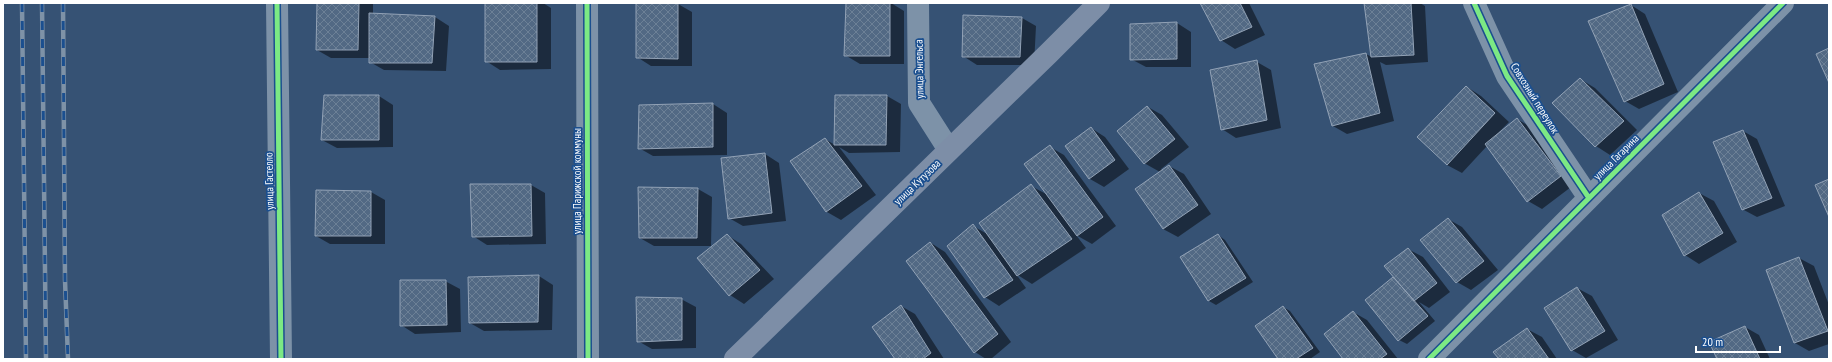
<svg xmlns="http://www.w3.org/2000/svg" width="1832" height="362" font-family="'PT Sans Narrow',sans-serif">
  <defs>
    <pattern id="building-cross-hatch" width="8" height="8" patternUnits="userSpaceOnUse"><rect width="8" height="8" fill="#526984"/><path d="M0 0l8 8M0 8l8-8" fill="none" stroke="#6c8096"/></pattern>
  </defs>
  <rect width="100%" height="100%" fill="#365274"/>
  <path fill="#0007" d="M318,3H373V15L435,17L449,26L446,71L384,70L370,62V58H331L317,50Z
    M485,3H543L551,8V69L500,70L486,61Z
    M847,3H891L904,11V64H860L845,55Z
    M965,3H1014V4H968Z
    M1201,3H1249L1265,35L1235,49L1221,40Z
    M1365,3H1420L1425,6L1428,62L1386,65L1380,62L1394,121L1347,134L1333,126L1366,54L1372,57Z
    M678,4L692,12V66H651L637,57Z
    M1631,5L1645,14L1678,92L1639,109L1625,101Z
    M1022,18L1036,26L1034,65H977L963,56Z
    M1177,23L1191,32V67H1146L1131,59Z
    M1257,62L1271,70L1281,128L1236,138L1222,129Z
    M1580,79L1595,88L1637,130L1610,155L1596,146L1553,103Z
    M1467,87L1481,96L1509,122L1499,132L1500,133L1517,119L1531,127L1575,184L1542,209L1528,201L1487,146L1462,173L1447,165L1419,137Z
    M379,96L393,105V147L337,148L322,140Z
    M836,96H887L901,104L900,152L849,153L839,147L876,195L841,220L827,212L791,161L825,139L835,145Z
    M713,104L727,113V155L653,156L639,148L640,106Z
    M1148,107L1162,115L1189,147L1161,169L1162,171L1169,166L1184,174L1211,214L1178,237L1163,229L1160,172L1144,163Z
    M1091,128L1105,137L1129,169L1104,187L1090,179L1067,147Z
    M1743,131L1757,139L1785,206L1757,217L1742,209Z
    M1050,147L1064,155L1116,226L1092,244L1076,235L1086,248L1032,284L1016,274L1026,288L999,306L985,297L948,246L973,226L989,235L1031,186L1048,195Z
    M765,154L779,163L786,221L743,226L729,218Z
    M531,185L545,193L546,244L487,245L473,236Z
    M698,189L712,197L711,246H654L640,238Z
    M371,192L385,200V244H330L316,236Z
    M1699,193L1714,201L1737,242L1699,264L1685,255Z
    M1448,219L1462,227L1498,270L1471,290L1457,282Z
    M727,235L741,244L774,279L744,304L730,295L698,258Z
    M1218,235L1225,240L1253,282L1216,305L1209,301L1181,258Z
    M931,243L945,252L1011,342L991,359H986L975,352Z
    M1408,249L1423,257L1450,292L1429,308L1419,302L1435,321L1407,344L1399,340L1393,278L1399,282Z
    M1799,258L1814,266L1829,305V344L1809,351L1795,343L1768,271Z
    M539,276L553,285L552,330L484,331L470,323Z
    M445,281L460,289L461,332L415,334L401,325Z
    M1577,288L1592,296L1618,340L1586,358L1572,350Z
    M681,299L696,307V348L652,349L638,341Z
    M901,306L915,314L944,359H896Z
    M1283,307L1290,311L1320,352L1310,359H1279Z
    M1353,312L1367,320L1398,359H1344Z
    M1745,327L1759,335L1770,359H1718Z
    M1527,329L1542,337L1557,359H1500Z"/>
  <path fill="url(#building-cross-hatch)" stroke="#92a2b6" d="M317,3H359L358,50H316Z
    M485,3H537V62H485Z
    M636,3H678V59L636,58Z
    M846,3H890V56H844Z
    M1200,3H1240L1252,27L1220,41Z
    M1364,3H1411L1414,55L1371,57Z
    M1631,4L1664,84L1624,102L1588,21Z
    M369,13L435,16L432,63H369Z
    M963,15L1022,17L1020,57H962Z
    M1177,22V59L1130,60V24Z
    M1829,48V83L1816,54Z
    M1366,53L1380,113L1332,126L1314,64Z
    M1257,60L1267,120L1221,130L1210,70Z
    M1580,78L1624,121L1595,147L1552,103Z
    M1466,86L1495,113L1447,165L1417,137Z
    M324,95H379V140H321Z
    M835,95H887L886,145H834Z
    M713,103V147L638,149L639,105Z
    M1147,106L1175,139L1144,164L1117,131Z
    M1517,118L1561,176L1527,202L1485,144Z
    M1091,127L1115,160L1089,179L1065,146Z
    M1743,130L1772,198L1742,210L1713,142Z
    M825,138L862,186L826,212L790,161Z
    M1050,145L1103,217L1077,236L1024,164Z
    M765,153L772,213L728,219L721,158Z
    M1169,165L1198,205L1163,229L1135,189Z
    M1829,179V217L1815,185Z
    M470,184H531L532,236L472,237Z
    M1031,184L1072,239L1017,276L979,223Z
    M638,187L698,188L697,238H639Z
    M316,190L371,191V236H315Z
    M1699,192L1723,233L1684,256L1662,215Z
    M1448,218L1484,261L1456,283L1420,240Z
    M973,224L1013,280L984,298L947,246Z
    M727,234L760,270L729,296L697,258Z
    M1218,234L1246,278L1208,301L1180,257Z
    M930,242L998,334L974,353L906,261Z
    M1408,248L1437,283L1414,301L1384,266Z
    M1799,257L1828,331L1794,343L1766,270Z
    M539,275L538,322L469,323L468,277Z
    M1393,277L1428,316L1398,341L1365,300Z
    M400,280H446L447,325L400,326Z
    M1577,287L1605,331L1571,351L1544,308Z
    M636,297L682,298V340L637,342Z
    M901,305L931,353L923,359H895L872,327Z
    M1283,306L1313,348L1296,359H1278L1255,326Z
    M1353,311L1387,354L1380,359H1343L1324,334Z
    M1745,326L1760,359H1717L1709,342Z
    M1527,328L1549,359H1499L1493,352Z"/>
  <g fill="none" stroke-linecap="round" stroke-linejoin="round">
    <path stroke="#7d92a8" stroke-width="22" d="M277,3L281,359
      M587,3L588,359
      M918,3L919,103L949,150
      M1474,3L1507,76L1589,198
      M1429,359L1783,3"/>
    <path stroke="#7d8ea7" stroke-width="22" d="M735,359L1048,54L1099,3"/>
    <defs>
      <path id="rail" d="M22,3L26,359
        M42,3L46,359
        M63,3L65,280L68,359"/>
    </defs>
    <use href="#rail" stroke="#7e92a7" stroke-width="4.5"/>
    <use href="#rail" stroke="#1b4f8f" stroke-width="3" stroke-dasharray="9" stroke-linecap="butt"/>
    <defs>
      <path id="cycleway" d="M277,3L281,359
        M587,3L588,359
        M1474,3L1507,76L1589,198
        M1429,359L1783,3"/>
    </defs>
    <use href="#cycleway" stroke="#1b4f8f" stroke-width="8"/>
    <use href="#cycleway" stroke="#7ce984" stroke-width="5"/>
  </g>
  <g text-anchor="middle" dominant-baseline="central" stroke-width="3.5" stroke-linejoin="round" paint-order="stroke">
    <g font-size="11" fill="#fff" stroke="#1b4f8f">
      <text transform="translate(919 69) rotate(-91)">улица Энгельса</text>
      <text transform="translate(1535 98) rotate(58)">Совхозный переулок</text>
      <text transform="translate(1616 157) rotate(-45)">улица Гагарина</text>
      <text transform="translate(269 181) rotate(-91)">улица Гастелло</text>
      <text transform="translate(577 181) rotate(-90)">улица Парижской коммуны</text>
      <text transform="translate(917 182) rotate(-44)">улица Кутузова</text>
    </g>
  </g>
  <rect width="1832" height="362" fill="none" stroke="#ffffff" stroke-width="8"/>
  <path d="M1696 346v6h84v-6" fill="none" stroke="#ffffff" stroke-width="2"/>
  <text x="1702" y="346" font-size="12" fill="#ffffff" stroke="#1b4f8f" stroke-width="3" paint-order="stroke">20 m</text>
</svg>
